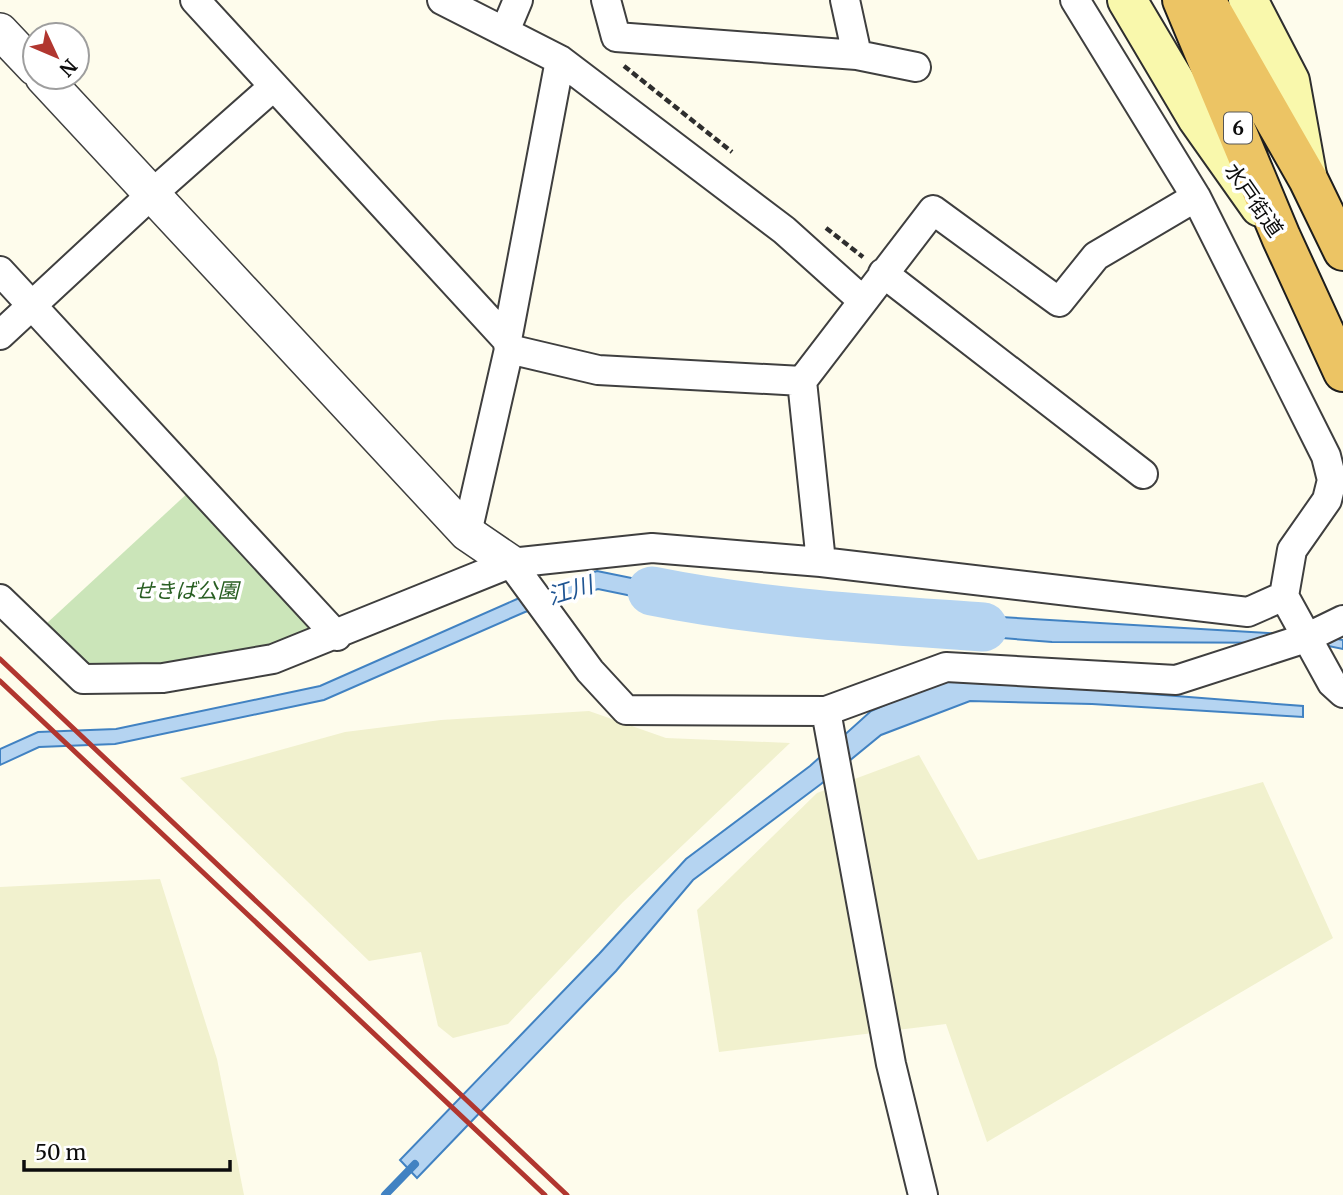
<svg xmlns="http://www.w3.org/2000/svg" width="1343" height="1195" font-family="Merriweather,'Noto Sans JP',serif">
  <rect width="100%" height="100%" fill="#fefcec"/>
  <path fill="#f1f1ce" d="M589,711L666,738L790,743L623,902L508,1024L453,1038L438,1026L421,952L369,961L180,778L345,732L441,720Z
    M919,755L978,860L1263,782L1333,938L987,1142L946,1024L719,1052L697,910L817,793Z
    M160,879L217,1059L244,1195H0V887Z"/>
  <path fill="#cbe5b9" d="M191,490L309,620L307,637L166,667L88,663L46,624Z"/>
  <path fill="#b5d4f1" stroke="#4182c2" stroke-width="2" d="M597,571L720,596L715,613L598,589L525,612L324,700L115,744L39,747L0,765V749L38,732L116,729L320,686L517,599Z
    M916,612L1320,636L1343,640V649L1314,643L1052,642L913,631Z
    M947,678L1303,706V717L1092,704L970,701L881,735L821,784L693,880L616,971L417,1178L400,1160L599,954L686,859L810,766L871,711Z"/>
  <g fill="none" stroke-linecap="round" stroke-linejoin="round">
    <path stroke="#4182c2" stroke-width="8" d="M385,1195L415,1164"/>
    <path stroke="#b5d4f1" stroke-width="49" d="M652,591C761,613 871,619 983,627"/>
    <defs>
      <path id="minor" d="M195,0L507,340
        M442,0L560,60L784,230L862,300
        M606,0L616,37L857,55
        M845,0L857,55L916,67
        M1075,0L1196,197L1326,456L1332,480L1327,500L1292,550L1284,596L1332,683L1343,693
        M505,31L518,0
        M0,271L337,636
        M883,273L1143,474
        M0,335L153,193L274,86
        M509,349L598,370L802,381
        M467,533L509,349L507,340L560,60
        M821,562L802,381L933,210L1059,302L1096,256L1196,197
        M511,563L590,671L626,710L826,711L946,667L1176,680L1306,638L1343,620
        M0,599L83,679L163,678L273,659L511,563L652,548L821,562L1248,612L1284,596
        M826,711L891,1064L923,1195"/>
      <path id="tertiary" d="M0,31L35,68
        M43,77L467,533L511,563"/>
      <path id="secondary" d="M1127,0L1197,118L1260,207
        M1248,0L1290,81L1307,175"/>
      <path id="trunk" d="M1182,0L1281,237L1343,372
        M1212,11L1308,179L1343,251"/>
    </defs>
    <use href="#minor" stroke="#3f3f3f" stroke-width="32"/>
    <use href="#tertiary" stroke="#3f3f3f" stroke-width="38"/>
    <use href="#secondary" stroke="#2e2e2e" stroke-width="42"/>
    <use href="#trunk" stroke="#1d1d1d" stroke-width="42"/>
    <path stroke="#2e2e2e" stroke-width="4.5" stroke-dasharray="7 3.5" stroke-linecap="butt" d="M624,66L732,152
      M826,228L863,257"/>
    <use href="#minor" stroke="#fff" stroke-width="28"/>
    <use href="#tertiary" stroke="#fff" stroke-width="35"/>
    <use href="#secondary" stroke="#f9f8ac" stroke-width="38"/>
    <use href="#trunk" stroke="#ecc464" stroke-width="38"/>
    <path stroke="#b1362f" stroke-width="5" d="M0,659L567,1195
      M0,681L545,1195"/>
  </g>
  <g text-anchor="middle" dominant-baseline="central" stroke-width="7" stroke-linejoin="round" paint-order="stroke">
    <rect fill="#fff" stroke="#555" stroke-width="2" x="1224" y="112.5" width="28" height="31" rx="5"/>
    <g font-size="19" font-weight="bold" fill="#0c0c0c">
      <text x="1238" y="128">6</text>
    </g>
    <g font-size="21" fill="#0c0c0c" stroke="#fff">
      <text transform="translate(1254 200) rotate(55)">水戸街道</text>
    </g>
    <g font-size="21" font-style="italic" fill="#285e22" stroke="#fff">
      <text x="186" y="590">せきば公園</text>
    </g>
    <g font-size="23" font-style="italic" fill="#1f5593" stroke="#fff">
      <text transform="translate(570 590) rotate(-17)">江川</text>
    </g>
  </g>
  <g transform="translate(56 56) rotate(134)"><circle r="33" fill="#ffffff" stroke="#9e9e9e" stroke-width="2"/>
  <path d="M0-5L12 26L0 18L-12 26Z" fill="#b1362f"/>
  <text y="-10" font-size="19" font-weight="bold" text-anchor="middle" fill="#0c0c0c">N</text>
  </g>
  <path d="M24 1160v10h206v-10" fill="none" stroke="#0c0c0c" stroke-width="3.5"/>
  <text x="35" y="1160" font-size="21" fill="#0c0c0c" stroke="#ffffff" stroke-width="5" paint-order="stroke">50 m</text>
</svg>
